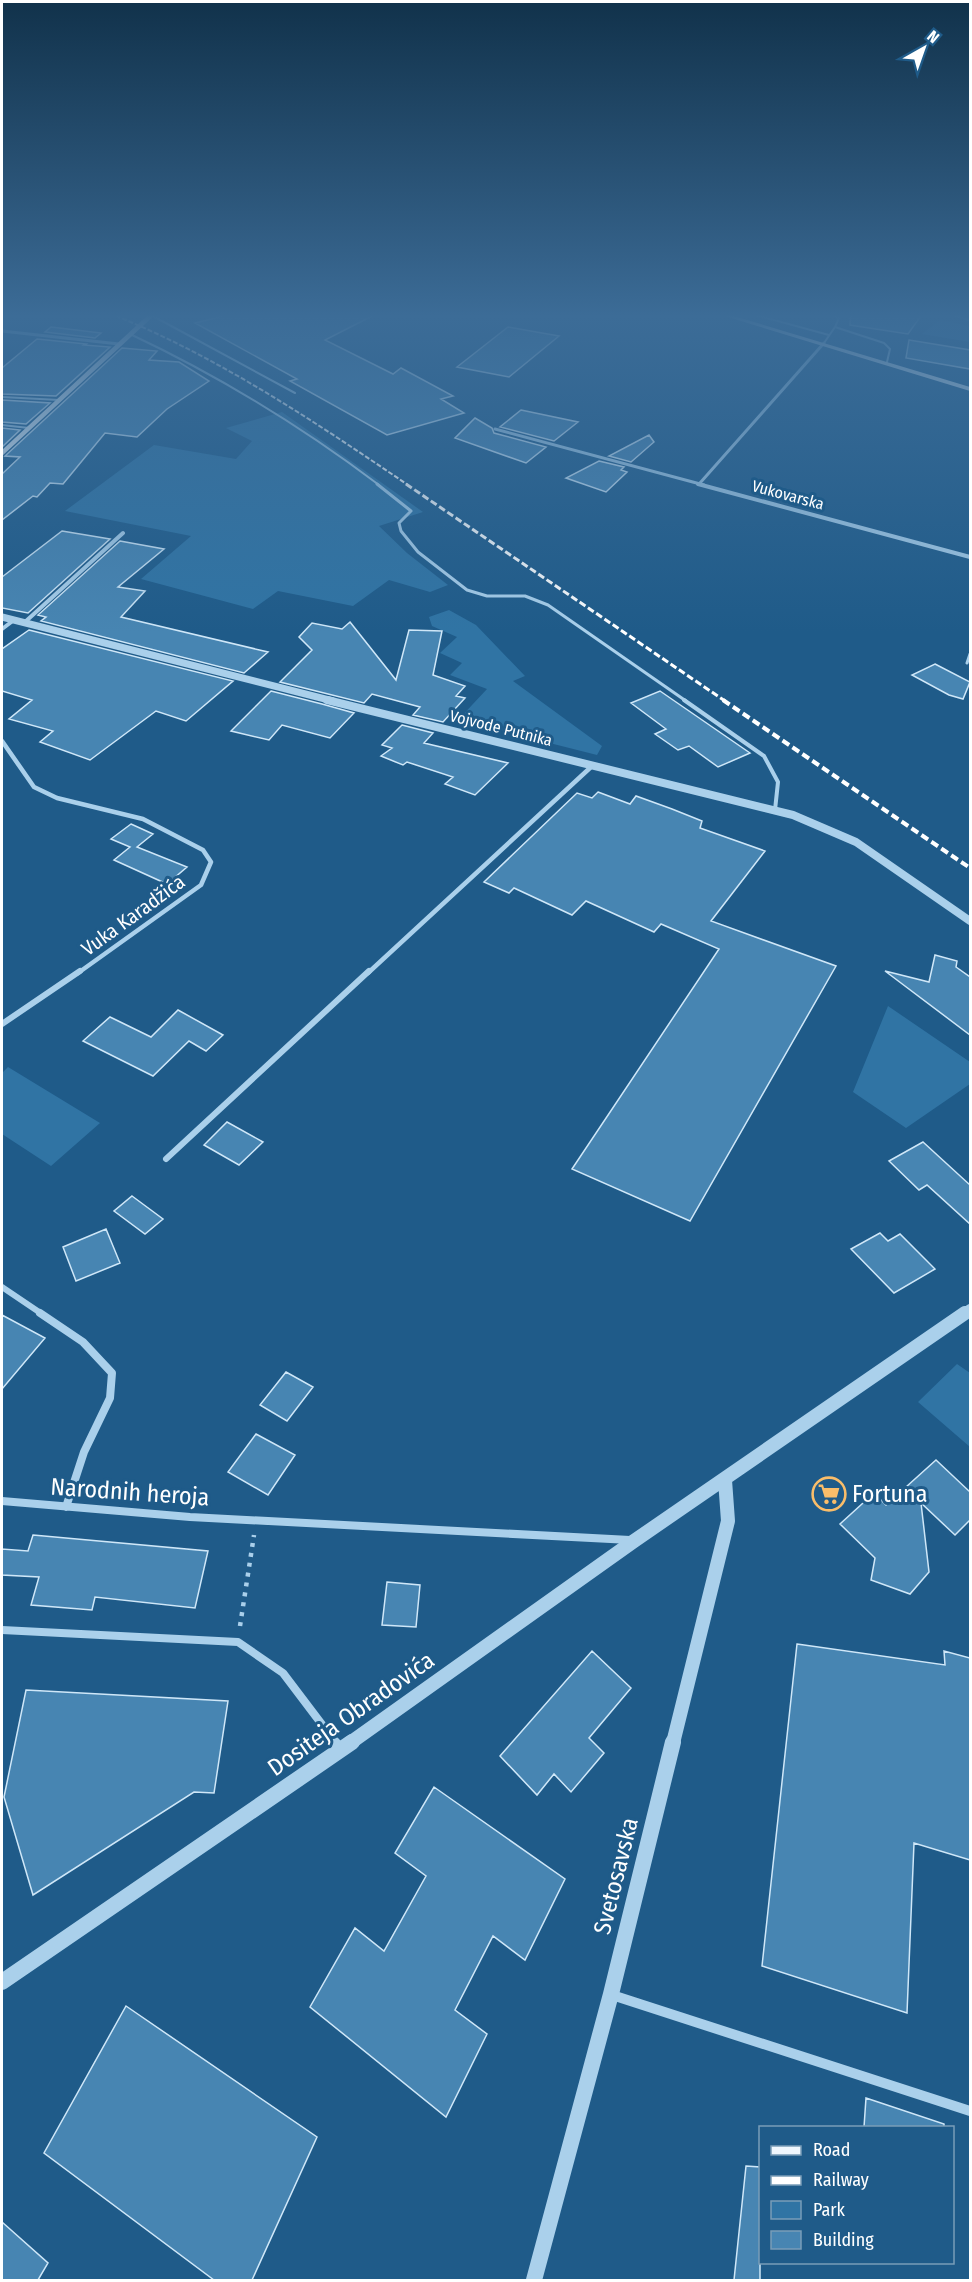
<svg xmlns="http://www.w3.org/2000/svg" width="972" height="2282" font-family="'Fira Sans Condensed',sans-serif">
  <rect width="100%" height="100%" fill="#1f5b89"/>
  <path fill="#3074a4" d="M940,320L970,326V342L922,334Z
    M282,412L423,512L379,526L407,553L448,585L430,592L389,580L353,606L278,591L253,609L141,579L191,536L65,511L154,445L236,459L252,441L226,428Z
    M449,610L476,625L525,676L513,681L602,746L597,755L458,720L487,689L450,675L462,663L440,653L457,637L432,626L429,617Z
    M888,1006L970,1062V1084L906,1128L853,1092Z
    M8,1067L100,1123L51,1166L2,1134V1073Z
    M957,1364L970,1373V1447L918,1402Z"/>
  <path fill="#4785b2" stroke="#cfe7f8" stroke-width="1.5" d="M235,313H378L325,340L393,374L401,368L453,396L441,399L464,413L387,435L290,381L297,379L195,323Z
    M851,313H923L908,334L850,325Z
    M51,327L101,333L95,338L45,332Z
    M508,327L559,336L509,377L457,367Z
    M37,339L86,344L84,345L110,347L56,396L2,394V368Z
    M909,340L970,350V369L906,358Z
    M122,348L157,351L149,360L179,362L209,381L167,409L137,437L105,433L63,484L50,483L37,497L33,496L2,520V474L20,457L5,456Z
    M2,400L50,403L26,424L2,422Z
    M521,410L578,422L554,441L500,427Z
    M475,418L492,428L494,433L546,447L526,463L455,438Z
    M2,428L20,430L2,447Z
    M649,435L654,442L631,462L609,456Z
    M599,461L624,467L621,470L627,472L606,492L566,478Z
    M62,531L110,539L28,613L2,608V577Z
    M120,541L164,549L118,587L145,591L121,617L268,652L244,673L41,621L46,617L38,615Z
    M350,622L396,680L409,630L442,631L433,675L465,686L456,696L465,698L443,722L413,715L420,707L372,694L364,703L280,682L312,650L299,637L312,623L342,629Z
    M29,630L233,681L186,721L156,711L90,760L40,742L53,731L9,719L32,700L2,691V649Z
    M935,664L970,682L963,699L949,695L912,675Z
    M271,691L322,704L354,713L330,738L282,725L269,740L231,731Z
    M660,691L750,753L718,767L689,746L678,750L655,734L666,729L631,703Z
    M402,725L433,733L424,743L508,763L475,795L445,784L453,777L407,762L403,765L381,756L392,748L382,745Z
    M598,792L630,804L636,796L672,809L702,821L700,828L765,851L711,921L836,966L690,1221L572,1169L719,949L661,924L654,932L586,901L572,915L514,888L509,893L484,882L577,793L592,798Z
    M131,824L153,834L137,847L187,867L167,884L114,860L130,847L111,839Z
    M935,955L957,961L956,967L970,977V1035L885,971L929,982Z
    M178,1010L223,1035L206,1051L189,1041L153,1076L83,1041L110,1017L151,1037Z
    M227,1122L263,1142L239,1165L204,1145Z
    M923,1142L970,1185V1224L927,1185L919,1190L889,1161Z
    M132,1196L163,1219L145,1234L114,1211Z
    M106,1229L120,1263L76,1281L63,1247Z
    M880,1233L888,1241L900,1234L935,1269L894,1293L851,1249Z
    M2,1315L45,1338L2,1389Z
    M286,1372L313,1387L287,1421L260,1405Z
    M256,1434L295,1455L268,1495L228,1472Z
    M936,1460L970,1492V1520L955,1535L921,1503L929,1572L910,1594L871,1580L875,1558L840,1524L874,1493L886,1505Z
    M33,1535L208,1551L195,1608L95,1597L92,1610L31,1605L39,1577L2,1575V1549L28,1551Z
    M387,1582L420,1585L416,1627L382,1625Z
    M797,1644L945,1665L944,1651L970,1658V1860L914,1843L907,2013L762,1966Z
    M592,1651L631,1688L589,1738L604,1753L571,1792L554,1774L537,1795L500,1756Z
    M26,1690L228,1701L214,1793L194,1792L33,1895L4,1797Z
    M434,1787L565,1879L525,1960L493,1936L455,2010L487,2034L446,2117L310,2007L355,1928L384,1951L426,1876L395,1853Z
    M126,2006L317,2137L252,2280H214L44,2153Z
    M866,2098L944,2124V2127H864Z
    M746,2166L760,2167V2280H734Z
    M2,2222L48,2263L38,2280H2Z"/>
  <g fill="none" stroke-linecap="round" stroke-linejoin="round">
    <path stroke="#aad0eb" stroke-width="4.5" stroke-dasharray="4 6" stroke-linecap="butt" d="M240,1626L254,1535"/>
    <path stroke="#aad0eb" stroke-width="2" d="M748,313L829,335
      M824,313L839,318L835,327L884,343L890,349L887,362
      M943,313L970,320
      M151,315L295,393
      M130,334C219,376 301,426 379,485
      M824,343L835,327
      M2,397L59,400
      M2,425L29,428"/>
    <path stroke="#aad0eb" stroke-width="3" d="M377,484L411,511L399,523L401,531L418,552L467,590L487,596H525L548,605L686,701
      M967,663L970,654"/>
    <path stroke="#aad0eb" stroke-width="4" d="M684,700L764,756L778,782L775,810"/>
    <path stroke="#aad0eb" stroke-width="3" d="M2,331L119,344
      M495,429L704,485
      M700,483L824,343"/>
    <path stroke="#aad0eb" stroke-width="4" d="M698,484L970,557
      M25,622L123,533
      M2,629L14,620"/>
    <path stroke="#aad0eb" stroke-width="4.5" d="M2,741L34,787L57,798L143,819L203,850L211,862L201,885L78,973
      M368,973L591,767"/>
    <path stroke="#aad0eb" stroke-width="6" d="M2,1024L80,971
      M166,1159L369,971
      M2,1287L42,1314"/>
    <path stroke="#aad0eb" stroke-width="8" d="M40,1313L83,1342L112,1373L110,1398L84,1452L66,1507
      M2,1501L190,1517L630,1540
      M2,1630L238,1642L283,1673L336,1743"/>
    <path stroke="#aad0eb" stroke-width="10" d="M335,1742L340,1748
      M612,1995L970,2111"/>
    <path stroke="#aad0eb" stroke-width="7" d="M2,617L333,701"/>
    <path stroke="#aad0eb" stroke-width="8" d="M327,700L793,815L856,842L970,921"/>
    <path stroke="#aad0eb" stroke-width="10" d="M963,1314L970,1309"/>
    <path stroke="#aad0eb" stroke-width="14" d="M350,1743L634,1541L965,1313
      M673,1743L728,1521L725,1480"/>
    <path stroke="#aad0eb" stroke-width="16" d="M2,1982L352,1742
      M534,2280L611,1994L673,1742"/>
    <path fill="#eff7fe" fill-rule="evenodd" d="M150,313H157L2,456V450Z
      M715,313H724L970,387V391Z"/>
    <path stroke="#fff" stroke-width="2" stroke-dasharray="5 2" stroke-linecap="butt" d="M109,313C217,356 312,420 408,485"/>
    <path stroke="#fff" stroke-width="3" stroke-dasharray="7 3" stroke-linecap="butt" d="M406,484L725,701"/>
    <path stroke="#fff" stroke-width="4" stroke-dasharray="8 4" stroke-linecap="butt" d="M723,700L970,868"/>
  </g>
  <linearGradient id="sky" x2="0" y2="1"><stop stop-color="#11324b"/><stop offset="0.5" stop-color="#3c6c97"/><stop offset="1" stop-color="#3c6c97" stop-opacity="0"/></linearGradient>
  <rect width="972" height="632" fill="url(#sky)"/>
  <defs>
    <symbol id="supermarket-ring" viewBox="-11 -11 22 22"><circle r="9.5" fill="#1f5b89" stroke="#f9bd6a" stroke-width="1.5"/><path d="M-6-5.5h2.5l.6 2H6L4.5 2H-2.5L-4.4-4H-6ZM-1.5 3.2a1.3 1.3 0 1 0 .1 0ZM3 3.2a1.3 1.3 0 1 0 .1 0Z" fill="#f9bd6a"/></symbol>
  </defs>
  <g fill-rule="evenodd">
    <use href="#supermarket-ring" x="810" y="1475" width="38" height="38"/>
  </g>
  <g text-anchor="middle" dominant-baseline="central" stroke-width="6" stroke-linejoin="round" paint-order="stroke">
    <g font-size="16" fill="#fff" stroke="#1f5b89">
      <text transform="translate(788 495) rotate(15)">Vukovarska</text>
      <text transform="translate(501 728) rotate(14)">Vojvode Putnika</text>
    </g>
    <g font-size="20" fill="#fff" stroke="#1f5b89">
      <text transform="translate(133 915) rotate(-36)">Vuka Karadžića</text>
    </g>
    <g font-size="24" fill="#fff" stroke="#1f5b89">
      <text transform="translate(130 1492) rotate(4)">Narodnih heroja</text>
      <text transform="translate(351 1714) rotate(-35)">Dositeja Obradovića</text>
      <text transform="translate(616 1876) rotate(-76)">Svetosavska</text>
    </g>
    <g font-size="24" fill="#fff" stroke="#1f5b89" text-anchor="start">
      <text x="852" y="1494">Fortuna</text>
    </g>
  </g>
  <rect width="972" height="2282" fill="none" stroke="#ffffff" stroke-width="6"/>
  <rect x="759" y="2126" width="195" height="138" fill="#1f5b89" stroke="#799db8" stroke-width="1.5"/>
  <rect x="771" y="2146" width="30" height="9" fill="#eff7fe" stroke="#799db8" stroke-width="1.5"/>
  <text x="813" y="2156" font-size="18" fill="#ffffff">Road</text>
  <rect x="771" y="2176" width="30" height="9" fill="#ffffff" stroke="#799db8" stroke-width="1.5"/>
  <text x="813" y="2186" font-size="18" fill="#ffffff">Railway</text>
  <rect x="771" y="2201" width="30" height="18" fill="#3074a4" stroke="#799db8" stroke-width="1.5"/>
  <text x="813" y="2216" font-size="18" fill="#ffffff">Park</text>
  <rect x="771" y="2231" width="30" height="18" fill="#4785b2" stroke="#799db8" stroke-width="1.5"/>
  <text x="813" y="2246" font-size="18" fill="#ffffff">Building</text>
  <g transform="translate(924 48) rotate(40)" stroke="#1f5b89" stroke-width="4.5" paint-order="stroke">
  <path d="M0-4.5L10 22L0 15L-10 22Z" fill="#ffffff"/>
  <text y="-9" font-size="16" font-weight="bold" text-anchor="middle" fill="#ffffff">N</text>
  </g>
</svg>
